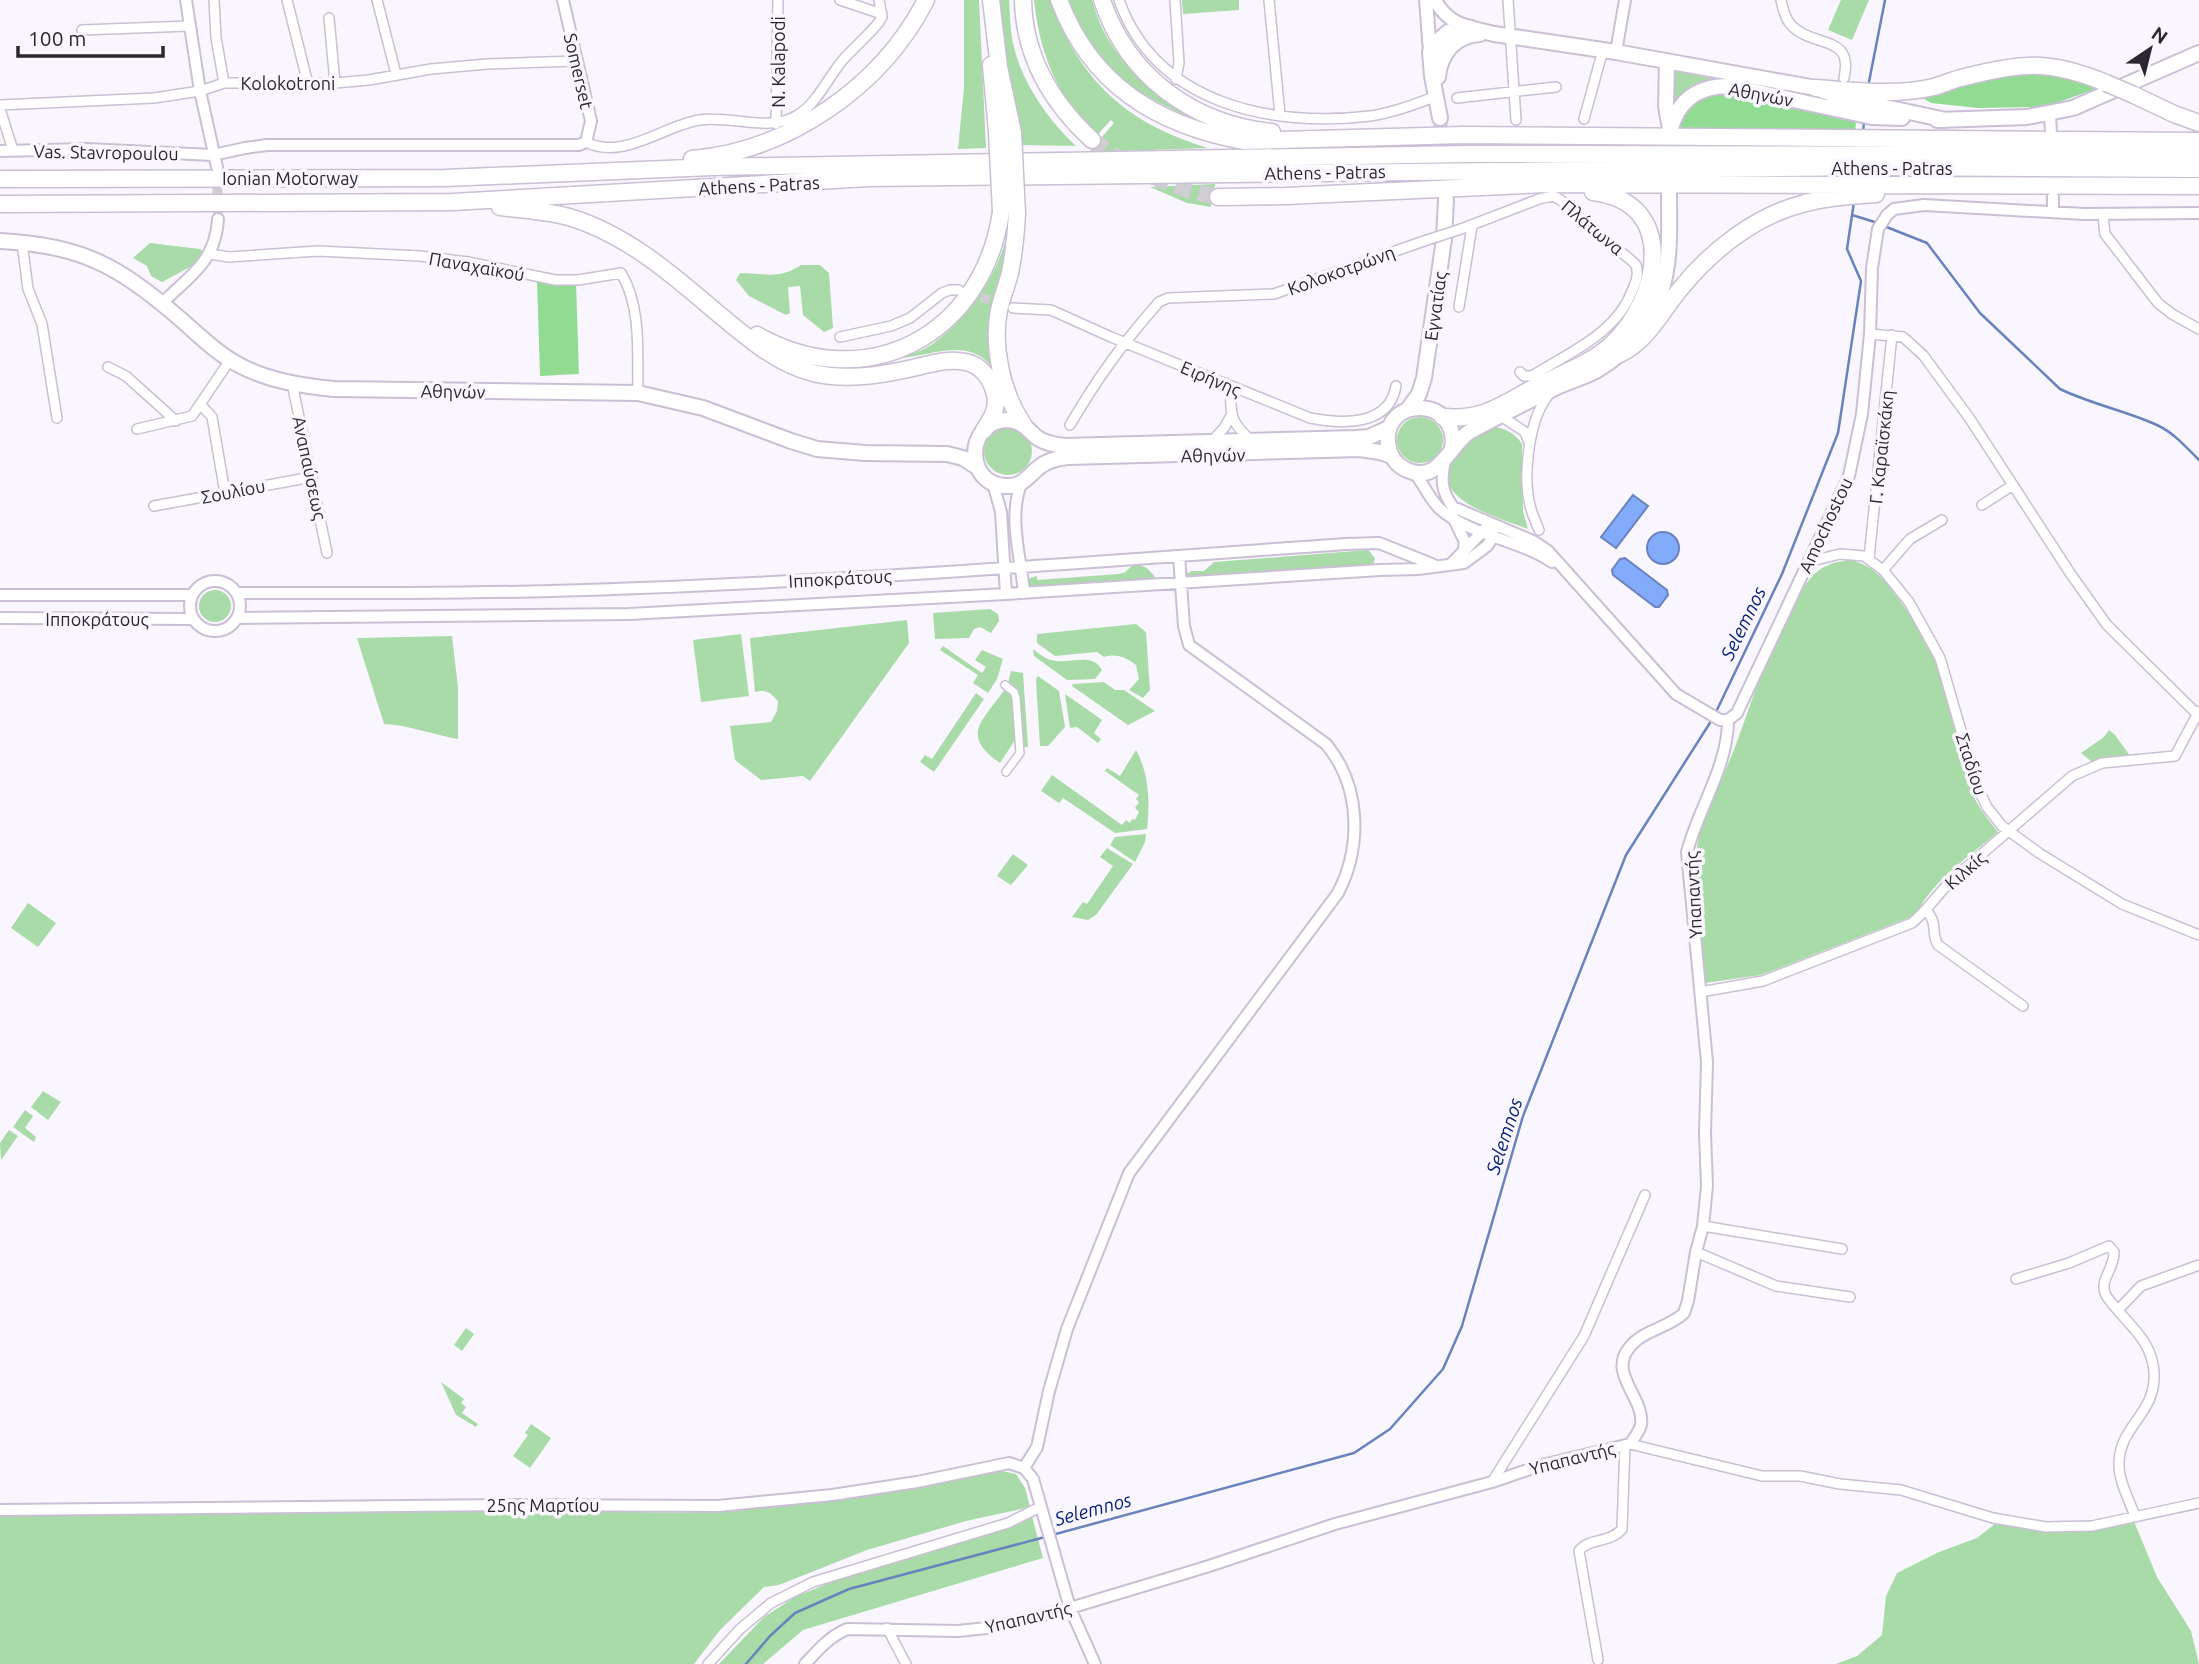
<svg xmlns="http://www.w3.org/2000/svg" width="2199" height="1664" font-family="Ubuntu,sans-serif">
  <rect width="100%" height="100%" fill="#faf6ff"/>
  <path fill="#a8dba7" d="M964,0H979L986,148L958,149L964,88Z
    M999,0H1009C1010,13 1010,26 1012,38C1019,79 1047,119 1076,146L1023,145L1004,49Z
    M1034,0H1050C1080,81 1126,123 1208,148L1089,152L1114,123L1111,120L1098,134C1057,101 1039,50 1034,0Z
    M1064,0H1092C1108,60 1147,86 1194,121C1174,109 1150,100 1132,86C1101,63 1080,34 1064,0Z
    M1182,0H1239V10L1183,14Z
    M1841,0H1869L1852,40L1828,30Z
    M1674,71L1714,79L1691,86L1674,102Z
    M1215,184L1211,207L1187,203L1150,187Z
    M1007,233L1010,234L1006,261L991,315L989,342L994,370C971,336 935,355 901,358C910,354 922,351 931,345C965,322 1000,273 1007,233Z
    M150,243L200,249L204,253L190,267L162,282L151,276L147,266L133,258Z
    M801,265H820L829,273L833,328L824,332L803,315L800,286L788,287L790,313L786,315L749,296L736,280L740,273C765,273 778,280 801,265Z
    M1397 440a23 23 0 1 1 46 0a23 23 0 1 1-46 0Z
    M1491,427C1504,427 1515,433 1522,444L1523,512L1528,529C1500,518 1425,499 1453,457C1467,437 1469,437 1491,427Z
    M984 451a24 24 0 1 1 48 0a24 24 0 1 1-48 0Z
    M1368,550L1375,558L1373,565L1366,566L1192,578L1186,574L1192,571H1204L1214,562Z
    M1848,560C1871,563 1886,580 1898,598C1920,627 1936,658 1946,693C1955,724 1959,756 1970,787C1975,804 1987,818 1998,832C1970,856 1932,880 1916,915L1761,975L1705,983L1695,878V857L1700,831L1734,750L1759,680L1802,589L1813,575L1822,568L1833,563Z
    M1133,565C1143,564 1149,569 1155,577L1154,579L1028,587L1027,579L1037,576V580L1119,574L1125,572Z
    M199 606a16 16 0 1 1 32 0a16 16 0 1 1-32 0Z
    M990,609L998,614L999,621L991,633L980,627L974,629L969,638L935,639L933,613Z
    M907,620L909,643L810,781L803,776L761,780L735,760L730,726L771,722L777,711L778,701C770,692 767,689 755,692L750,638Z
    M1136,624L1146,632L1150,690L1143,698L1129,690L1139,679L1136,665C1126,657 1116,653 1104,657L1097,652L1055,656L1037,643V634Z
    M741,634L749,696L701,702L693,640Z
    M452,636L458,688V739C433,735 410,725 384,724L357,638Z
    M943,646L982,673L986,667L975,660L982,650L1003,659L997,679L988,693L973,683L978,675L940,650Z
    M1033,649C1038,653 1043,657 1048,659C1066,667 1091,650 1102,670L1095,679L1067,680L1034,656Z
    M1011,671L1023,673L1028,747H1024L1019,692L1008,683Z
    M1038,676L1059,691L1065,727L1048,746H1040L1036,679Z
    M1104,682L1115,690H1124L1155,711L1128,725L1072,686L1073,684Z
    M1005,689L1013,696L1015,740L1000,763C959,735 983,721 1005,689Z
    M976,693L984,699L934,772L920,762L925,755L932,759Z
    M1065,694L1102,720L1094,733L1101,739L1098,743L1077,727L1070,728Z
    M2109,730L2115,735L2131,757L2092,762L2081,753L2104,737Z
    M1136,750C1149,773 1150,803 1147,829L1115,833L1063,798L1059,803L1041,791L1052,775L1122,825L1126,820L1130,823L1132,819L1135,820L1139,812L1135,808L1139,802L1136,799L1139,795L1105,771L1107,768L1120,776Z
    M1146,834L1145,842L1135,862L1110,845L1115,837Z
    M1107,848L1133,864L1096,915L1088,920L1072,917L1083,902L1087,904L1113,866L1100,857Z
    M1013,854L1028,865L1011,885L997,876Z
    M28,903L56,923L38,947L11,928Z
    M43,1091L61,1102L48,1120L31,1107Z
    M25,1110L33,1116L25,1128L36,1137L34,1142L13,1127Z
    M9,1130L18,1136L1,1160L0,1143Z
    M466,1328L474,1334L462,1351L454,1345Z
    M441,1382L464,1399L461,1403L466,1407L462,1413L478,1424L476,1427L456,1415Z
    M531,1424L551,1438L530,1468L513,1456L528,1435L525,1433Z
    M1002,1471L1016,1474L1025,1488L1030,1507L966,1521L867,1550L779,1585L764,1587L720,1630L694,1664H0V1516L539,1511L698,1513L900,1491Z
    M1032,1516L1043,1558L803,1630L763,1664H719L764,1617L795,1597L851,1574Z
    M2133,1519L2157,1577L2191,1631L2199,1664H1836L1857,1656L1882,1635L1886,1596L1897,1573L1939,1552L1977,1538L1995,1524C2047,1531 2081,1535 2133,1519Z"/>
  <path fill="#91db92" d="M2047,71L2104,86L2056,103L2033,107L1978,108L1931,103L1918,95L1993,78Z
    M1726,94L1804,108L1856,121L1855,134L1679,129C1685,100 1699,97 1726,94Z
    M537,280L576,283L579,374L540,376Z"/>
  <path fill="#82abfc" stroke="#6883be" stroke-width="2" d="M1633,495L1648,506L1616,548L1601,537Z
    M1647 548a16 16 0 1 1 32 0a16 16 0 1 1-32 0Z
    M1625,558L1667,590L1668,595L1659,607H1655L1613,575L1612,570L1620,559Z"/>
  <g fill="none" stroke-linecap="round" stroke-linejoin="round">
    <path stroke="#6883be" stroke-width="2.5" d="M1868,87L1885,0
      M1863,134L1864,121
      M1852,215L1878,223
      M1884,226L1927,243L1980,313L2060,389C2091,404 2126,411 2157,425C2174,433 2186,447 2199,460
      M1716,712L1782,574L1838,433L1861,281L1847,249L1854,202
      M1052,1535L1354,1453L1390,1429L1443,1369L1462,1326L1523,1116L1626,855L1713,718
      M746,1664L770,1636L795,1613L849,1589L1045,1537"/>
    <path stroke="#d1cdd5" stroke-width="9" stroke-dasharray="9 4.5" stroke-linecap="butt" d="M968,293L1004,305"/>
    <path stroke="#d1cdd5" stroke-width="10" stroke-dasharray="10 5" stroke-linecap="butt" d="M217,173L218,219"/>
    <path stroke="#d1cdd5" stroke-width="14" stroke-dasharray="14 7" stroke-linecap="butt" d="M1440,118L1446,199"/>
    <path stroke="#d1cdd5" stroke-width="16" stroke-dasharray="16 8" stroke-linecap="butt" d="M1092,140C1131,169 1170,188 1218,197"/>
    <defs>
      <path id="pedestrian" d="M1005,685L1014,692L1016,698L1020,753L1006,772"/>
      <path id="minor" d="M214,0L216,38L224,83
        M287,0L308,84
        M377,0L396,74
        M840,0L882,14
        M1119,0C1156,104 1272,128 1370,116C1393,113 1415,104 1437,96
        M1175,0L1179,63L1176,79
        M1269,0L1280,115
        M1508,0L1516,120
        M1781,0C1783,9 1785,19 1792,26C1814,48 1854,34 1844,78
        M329,18L335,83
        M82,30L189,26
        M1457,98L1556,87
        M0,105L154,98L200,91L224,83H335L369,80L431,69L487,64L576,61
        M0,109L13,150
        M1584,119L1603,50
        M776,124L778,0
        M586,142C623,161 663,126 699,120C732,115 768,133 798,115C817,103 828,78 842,61C854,47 868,36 879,22L882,17L879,0
        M2103,215L2105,234L2158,303L2172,314L2199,329
        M1461,229L1539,199L1553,196C1570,203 1581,222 1595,233C1608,245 1624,252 1636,265C1639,275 1636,282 1632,291C1616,334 1568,353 1532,376H1524L1520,372
        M22,242L28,289L42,324L57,418
        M210,254L229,257L318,251L420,256L468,262L555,280H578L621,273C642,307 637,355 638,393
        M1459,307L1472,226
        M1013,308L1051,310L1111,337L1310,418C1341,424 1389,427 1396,386
        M1870,334L1903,337L1923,355L1970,419L2070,573L2107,625L2197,714
        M840,337L891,326L910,318L942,293L950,290H959
        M108,367L126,376L176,421
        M292,383L327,553
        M1231,386C1230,414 1230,423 1252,441
        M201,405L212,417L225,493
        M1501,416L1525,432L1529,443
        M1070,425C1098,377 1123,343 1159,302L1168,298L1274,294L1424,241
        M137,429L192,416L230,360
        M1212,441L1224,428L1232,414
        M1982,505L2013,485
        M154,506L312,477
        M1539,530C1536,523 1533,516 1531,509C1522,478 1528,417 1551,392
        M1869,558L1892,335
        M1808,562L1840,554L1864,556L1883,570L1909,602L1940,658L1977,786L1987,807L2002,826L2039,853L2122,904L2199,935
        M1883,570L1910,539L1942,520
        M1927,911C1939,926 1930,932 1938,945L2023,1006
        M1700,992L1763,981L1912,923C1928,910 1938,893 1954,878L2072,776L2102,763L2175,756L2199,711
        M1703,1226L1842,1249
        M1696,1252L1776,1286L1850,1297
        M2016,1279L2069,1263L2109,1246L2114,1252C2115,1267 2100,1279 2105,1293C2106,1297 2111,1302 2114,1306C2132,1328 2152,1342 2154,1372C2157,1414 2118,1426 2119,1465C2119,1481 2129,1500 2135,1516
        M2118,1310L2141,1286L2199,1265
        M1630,1444L1762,1476H1800L1840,1484L1901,1490L1993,1518L2046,1527L2092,1526L2199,1503
        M1492,1482L1584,1336L1645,1195
        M887,1628L906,1664
        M1598,1660L1579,1551C1588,1538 1611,1543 1622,1529L1625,1445
        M708,1664L740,1629L771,1603L813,1582L1008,1523L1040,1507"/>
      <path id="tertiary" d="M186,0L200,91L217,167
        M1616,52L1625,0
        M2050,114L2051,134
        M0,151L87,149L213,155L245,148L267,145H579L586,142L591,121L563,0
        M2053,197V212
        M162,303C189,277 216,261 218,219
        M1414,472C1423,483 1429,498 1439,508C1470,536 1518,539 1552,562
        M993,483L1001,512L1006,594
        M1021,484C1008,518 1021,558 1024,593
        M1453,517L1465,542L1463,554
        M1452,563L1487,527
        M190 606a25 25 0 1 1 50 0a25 25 0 1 1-50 0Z
        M238,593C371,593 505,594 639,588C874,579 1110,561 1345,544L1379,543L1434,565
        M0,595H192
        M0,618L193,619
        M237,618L629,614L1006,594L1380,570L1418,569L1464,563L1487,546L1493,537L1492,524
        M1728,720L1737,713L1849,476L1862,414L1870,334L1872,268L1878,229L1887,215L1894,209L1924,205L2084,214L2199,213
        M1024,1468L1037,1447L1049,1391L1067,1329L1129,1173L1338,893C1362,846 1361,786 1326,744L1189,645L1184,626L1179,556
        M0,1510L505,1505L718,1506L832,1495L917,1482L1009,1463L1024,1468L1033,1479L1070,1608L1095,1664
        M805,1664C819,1649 829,1637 847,1629L958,1631L996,1627L1070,1608L1206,1567L1335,1524L1492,1482L1542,1465L1630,1444C1634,1438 1639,1432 1641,1425C1645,1398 1608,1374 1629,1348C1642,1330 1669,1328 1684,1313L1688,1301L1696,1252L1703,1226L1707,1186L1705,1134L1707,1062L1687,852C1699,807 1728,766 1728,720H1720L1676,694L1548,551L1535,542L1453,507C1441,491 1441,479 1445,461"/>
      <path id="secondary" d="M1426,0L1430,52
        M1435,0C1443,15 1454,24 1471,27"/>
      <path id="primary" d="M1667,61L1666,106L1670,129
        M1438,77C1440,54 1455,35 1480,34
        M1440,118L1432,76L1430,52L1441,38L1448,32L1465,27L1494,34L1616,52L1816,88L1839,97L1946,120
        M1937,120L2027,117L2073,108L2199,53
        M1670,132C1677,101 1697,86 1729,86L1872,117L1902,118
        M0,241C81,245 117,265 178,317C198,334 217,354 241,366C270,381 303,386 334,389L638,393L703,408L791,441L817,449L865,453L947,454L963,458L977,467
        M1408,409L1419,394L1424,378L1444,239L1446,199
        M1389,428L1369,437L1356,438L1065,446C1055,445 1043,443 1035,436C1027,428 1021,421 1008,420C965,420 964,485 1006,486C1022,487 1027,477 1038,468C1046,461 1057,458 1068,457L1360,449L1380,452L1392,456
        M1452,448C1460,396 1383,395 1388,443C1389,454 1395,464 1405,469C1438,486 1448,447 1469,432C1497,417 1526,402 1555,388C1569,381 1586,377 1599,369C1630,351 1654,318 1663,285C1671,255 1669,223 1669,193"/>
      <path id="motorway" d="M991,0L999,67L1013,133
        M1023,0C1024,57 1051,102 1092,140
        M1059,0C1091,85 1157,125 1243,141L1463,135L2199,141
        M1102,0C1127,76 1193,124 1272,132
        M991,65L997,132
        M1816,88C1856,91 1895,96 1934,87C1945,84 1954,79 1965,77C2023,62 2050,60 2106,83
        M2134,95L2174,114L2199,123
        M692,159C789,151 882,86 926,0
        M0,179L445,178L713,167L1468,154L2199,155
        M1218,197L1286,196L1545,184L2199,186
        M0,204L453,202L868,178L1874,167L2199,169
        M500,207C523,210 547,211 569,217C624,233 672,274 715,311C746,336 774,363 813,373C846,381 881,375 913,368C930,364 949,358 966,362C980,365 990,377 994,391C999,406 993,417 984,430
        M1017,214C1016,234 1014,253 1010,273C1007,285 1002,297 999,310C992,346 1002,393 1023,424
        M757,335C867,397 983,335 1001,212
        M1620,354C1649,339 1661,312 1681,288C1711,251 1755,216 1802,204C1826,197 1851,196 1876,194
        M1443,417C1456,418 1467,418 1480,414C1498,409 1516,397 1533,388C1558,375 1591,364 1612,344C1660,299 1679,202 1593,192"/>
    </defs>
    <use href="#pedestrian" stroke="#cabfd4" stroke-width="10"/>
    <use href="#minor" stroke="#cabfd4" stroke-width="12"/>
    <use href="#tertiary" stroke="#cabfd4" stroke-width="14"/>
    <use href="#secondary" stroke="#cabfd4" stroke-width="16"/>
    <use href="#primary" stroke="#cabfd4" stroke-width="18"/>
    <use href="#motorway" stroke="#cabfd4" stroke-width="19"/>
    <use href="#pedestrian" stroke="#fff" stroke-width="7"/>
    <use href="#minor" stroke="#fff" stroke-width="9"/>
    <use href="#tertiary" stroke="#fff" stroke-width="10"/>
    <use href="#secondary" stroke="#fff" stroke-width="12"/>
    <use href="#primary" stroke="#fff" stroke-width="14"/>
    <use href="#motorway" stroke="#fff" stroke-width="16"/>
    <defs>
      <path id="minor-bridge" d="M1424,241L1461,229"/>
      <path id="motorway-bridge" d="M2106,83L2134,95
        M997,132L1001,212
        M1013,133L1017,214"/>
    </defs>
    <use href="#minor-bridge" stroke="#cabfd4" stroke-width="12" stroke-linecap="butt"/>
    <use href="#motorway-bridge" stroke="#cabfd4" stroke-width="19" stroke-linecap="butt"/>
    <use href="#minor-bridge" stroke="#fff" stroke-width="9"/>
    <use href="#motorway-bridge" stroke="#fff" stroke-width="16"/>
  </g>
  <g text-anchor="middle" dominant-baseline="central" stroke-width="7" stroke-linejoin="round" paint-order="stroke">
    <g font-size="18" fill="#2b272f" stroke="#faf6ff">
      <text transform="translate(778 62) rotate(-90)">N. Kalapodi</text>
      <text transform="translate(579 71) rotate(77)">Somerset</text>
      <text x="288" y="83">Kolokotroni</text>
      <text transform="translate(1761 94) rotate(11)">Αθηνών</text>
      <text transform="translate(106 152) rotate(1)">Vas. Stavropoulou</text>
      <text x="1892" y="168">Athens - Patras</text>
      <text transform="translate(1325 172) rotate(-1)">Athens - Patras</text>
      <text x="290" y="178">Ionian Motorway</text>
      <text transform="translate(759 185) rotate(-3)">Athens - Patras</text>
      <text transform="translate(1593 227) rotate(40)">Πλάτωνα</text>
      <text transform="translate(477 266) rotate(10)">Παναχαϊκού</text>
      <text transform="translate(1341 270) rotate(-20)">Κολοκοτρώνη</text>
      <text transform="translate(1435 306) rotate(-82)">Εγνατίας</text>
      <text transform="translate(1211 378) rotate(23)">Ειρήνης</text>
      <text transform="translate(453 391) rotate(1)">Αθηνών</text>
      <text transform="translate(1881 447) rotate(-84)">Γ. Καραϊσκάκη</text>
      <text transform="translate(1213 455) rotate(-1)">Αθηνών</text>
      <text transform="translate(310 468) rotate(78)">Αναπαύσεως</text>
      <text transform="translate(233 491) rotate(-11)">Σουλίου</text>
      <text transform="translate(1825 525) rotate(-65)">Amochostou</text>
      <text transform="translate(840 578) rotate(-3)">Ιπποκράτους</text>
      <text x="97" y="619">Ιπποκράτους</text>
      <text transform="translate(1972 764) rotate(72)">Σταδίου</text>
      <text transform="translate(1965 870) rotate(-41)">Κιλκίς</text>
      <text transform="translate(1693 895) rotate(-93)">Υπαπαντής</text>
      <text transform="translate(1572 1458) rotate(-14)">Υπαπαντής</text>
      <text x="543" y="1505">25ης Μαρτίου</text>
      <text transform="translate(1028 1617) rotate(-13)">Υπαπαντής</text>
    </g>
    <g font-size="19" font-style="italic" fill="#001d78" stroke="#faf6ff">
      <text transform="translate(1743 623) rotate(-64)">Selemnos</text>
      <text transform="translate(1504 1136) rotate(-72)">Selemnos</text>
      <text transform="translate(1093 1509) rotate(-15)">Selemnos</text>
    </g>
  </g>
  <g transform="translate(2150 49) rotate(35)" stroke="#faf6ff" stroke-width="5" paint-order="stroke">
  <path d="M0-5L12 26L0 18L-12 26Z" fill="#2b272f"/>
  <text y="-10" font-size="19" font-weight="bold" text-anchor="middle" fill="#2b272f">N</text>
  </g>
  <path d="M18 46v10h145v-10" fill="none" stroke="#2b272f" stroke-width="3.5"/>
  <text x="28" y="46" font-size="21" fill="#2b272f" stroke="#faf6ff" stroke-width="5" paint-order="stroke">100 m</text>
</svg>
